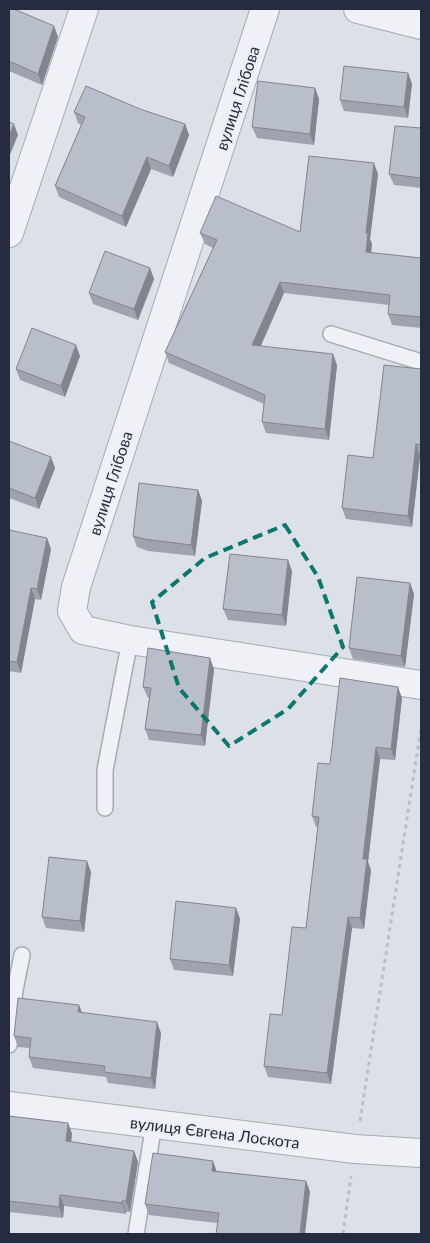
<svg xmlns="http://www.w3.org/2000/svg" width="430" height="1243" font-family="Lato,sans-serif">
  <rect width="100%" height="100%" fill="#dce0e7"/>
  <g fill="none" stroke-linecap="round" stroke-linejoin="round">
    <defs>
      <path id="service" d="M331,334L421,362
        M105,808V770L130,640
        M9,1045L15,990L22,955
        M136,1234L154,1124"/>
      <path id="minor" d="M265,9L76,587L72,611L83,630L130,640L421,685
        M358,9L421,25
        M9,233L84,9
        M9,1106L355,1149L421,1153"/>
    </defs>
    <use href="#service" stroke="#a5aab5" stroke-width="18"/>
    <use href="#minor" stroke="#a5aab5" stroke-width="30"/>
    <path stroke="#babec6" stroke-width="3" stroke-dasharray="4 4" stroke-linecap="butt" d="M360,1121L421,728
      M343,1234L351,1176"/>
    <use href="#service" stroke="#eff1f6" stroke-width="15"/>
    <use href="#minor" stroke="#eff1f6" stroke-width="28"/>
  </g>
  <path fill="#9fa3af" d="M9,9L58,37L42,85L9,71Z
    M408,73L412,84L408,118L344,111L340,100Z
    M315,88L319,99L314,145L257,138L252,127Z
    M140,109L185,124L189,135L173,177L151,169L126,227L59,197L55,186L81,125L78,123L74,112Z
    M421,128V188L394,185L389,174Z
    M378,174L370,239L372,244L371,253L421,258V328L392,325L388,314L389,305L284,293L261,346L337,365L329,440L266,433L262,422L264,404L169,363L165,352L213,248L205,244L200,233L300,232Z
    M150,268L154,279L138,320L93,304L89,293Z
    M80,356L65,397L20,380L16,369Z
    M421,369V456H420L412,527L346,519L342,508L373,458Z
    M9,441L55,468L39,509L9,498Z
    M198,490L202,501L195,556L148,551L137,547L133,536Z
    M9,530L51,549L41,600L35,599L21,673L9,671Z
    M292,571L286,626L228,620L223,609Z
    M410,583L414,594L405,667L353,659L349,648Z
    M214,669L205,746L149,740L145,729L149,698H148L143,687Z
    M402,698L395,760L380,759L368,862L371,870L364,929L352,928L331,1084L268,1077L264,1066L282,1015L306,928L318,828L316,827L312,816L330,764Z
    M91,872L84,932L46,928L42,917Z
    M236,908L240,919L233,976L174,970L170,959Z
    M79,1005L82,1013L161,1033L155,1089L108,1083L106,1077L33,1068L29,1057L30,1048L18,1047L14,1036Z
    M9,1116L68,1123L72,1134L71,1142L134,1151L138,1162L130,1212H126V1214L64,1206L63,1218L9,1212Z
    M217,1171L306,1181L310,1192L217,1223L149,1215L145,1204Z"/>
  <path fill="#82858e" d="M54,26L58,37L42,85L38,74Z
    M408,73L412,84L408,118L404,107Z
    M315,88L319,99L314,145L310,134Z
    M14,124L18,135L9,157V136Z
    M185,124L189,135L173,177L169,166Z
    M147,157L151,169L126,227L122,216Z
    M374,163L378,174L370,239L372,244L370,264L366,252V233Z
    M150,268L154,279L138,320L134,309Z
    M280,282L284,293L256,356L252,345Z
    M76,345L80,356L65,397L61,386Z
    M333,354L337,365L329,440L325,429Z
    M416,444L420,456L412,527L408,516Z
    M51,457L55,468L39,509L35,498Z
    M198,490L202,501L195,556L191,545Z
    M47,538L51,549L41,600L37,589Z
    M288,560L292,571L286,626L282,615Z
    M410,583L414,594L405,667L401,656Z
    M31,588L35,599L21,673L17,662Z
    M210,658L214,669L205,746L201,735Z
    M398,687L402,698L395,760L391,749Z
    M376,747L380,759L368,862L371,870L364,929L360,918L363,859Z
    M87,861L91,872L84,932L80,921Z
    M236,908L240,919L233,976L229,965Z
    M348,917L352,928L331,1084L327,1073Z
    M79,1005L83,1016L78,1012Z
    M157,1022L161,1033L155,1089L151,1078Z
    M68,1123L72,1134L70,1152L66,1141Z
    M134,1151L138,1162L130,1212L126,1201Z
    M213,1161L217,1172L212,1171Z
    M306,1181L310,1192L305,1234H300Z
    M60,1195L64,1206L63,1218L59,1207Z
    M122,1201L126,1212V1214L122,1203Z"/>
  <path fill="#b9becb" stroke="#82858e" d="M9,9H14L54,26L38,74L9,61Z
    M344,66L408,73L404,107L340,100Z
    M258,81L315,88L310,134L252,127Z
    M86,86L140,109L185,124L169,166L147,157L122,216L55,186L85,117L74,112Z
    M9,122L14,124L9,136Z
    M395,126L421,128V178L389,174Z
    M309,156L374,163L366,233H368L366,252L421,258V317L388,314L390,295L280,282L252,345L333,354L325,429L262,422L265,395L165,352L217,240L200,233L216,196L300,232Z
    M105,251L150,268L134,309L89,293Z
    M32,328L76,345L61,386L16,369Z
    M384,365L421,369V445L416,444L408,516L342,508L348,455L373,458Z
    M9,441L51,457L35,498L9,488Z
    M139,483L198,490L191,545L144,539L133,536Z
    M9,530L47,538L37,589L31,588L17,662L9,661Z
    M230,554L288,560L282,615L223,609Z
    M357,577L410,583L401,656L349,648Z
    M148,648L210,658L201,735L145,729L151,688L143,687Z
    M340,678L398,687L391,749L376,747L363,859H367L360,918L348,917L327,1073L264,1066L270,1014L282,1015L292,927L306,928L319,817L312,816L318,763L330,764Z
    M49,857L87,861L80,921L42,917Z
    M176,901L236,908L229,965L170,959Z
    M18,998L79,1005L78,1012L157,1022L151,1078L104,1072L105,1066L29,1057L31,1038L14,1036Z
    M9,1116L68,1123L66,1141L134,1151L126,1201H122V1203L60,1195L59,1207L9,1201Z
    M153,1153L213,1161L212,1171L306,1181L300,1234H216L219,1213L145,1204Z"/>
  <path fill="none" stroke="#0f766e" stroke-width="4" stroke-dasharray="10 6" stroke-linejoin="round" d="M285,525L318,577L343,647L288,709L229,746L179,688L152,602L205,558Z"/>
  <g text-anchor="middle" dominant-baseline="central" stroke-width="4.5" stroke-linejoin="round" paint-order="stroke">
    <g font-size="16" fill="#252c3f" stroke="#ebeff5">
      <text transform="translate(237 98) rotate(-72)">вулиця Глібова</text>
      <text transform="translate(110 483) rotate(-72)">вулиця Глібова</text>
      <text transform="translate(215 1132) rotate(7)">вулиця Євгена Лоскота</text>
    </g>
  </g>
  <rect width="430" height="1243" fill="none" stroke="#252c3f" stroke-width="20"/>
</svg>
